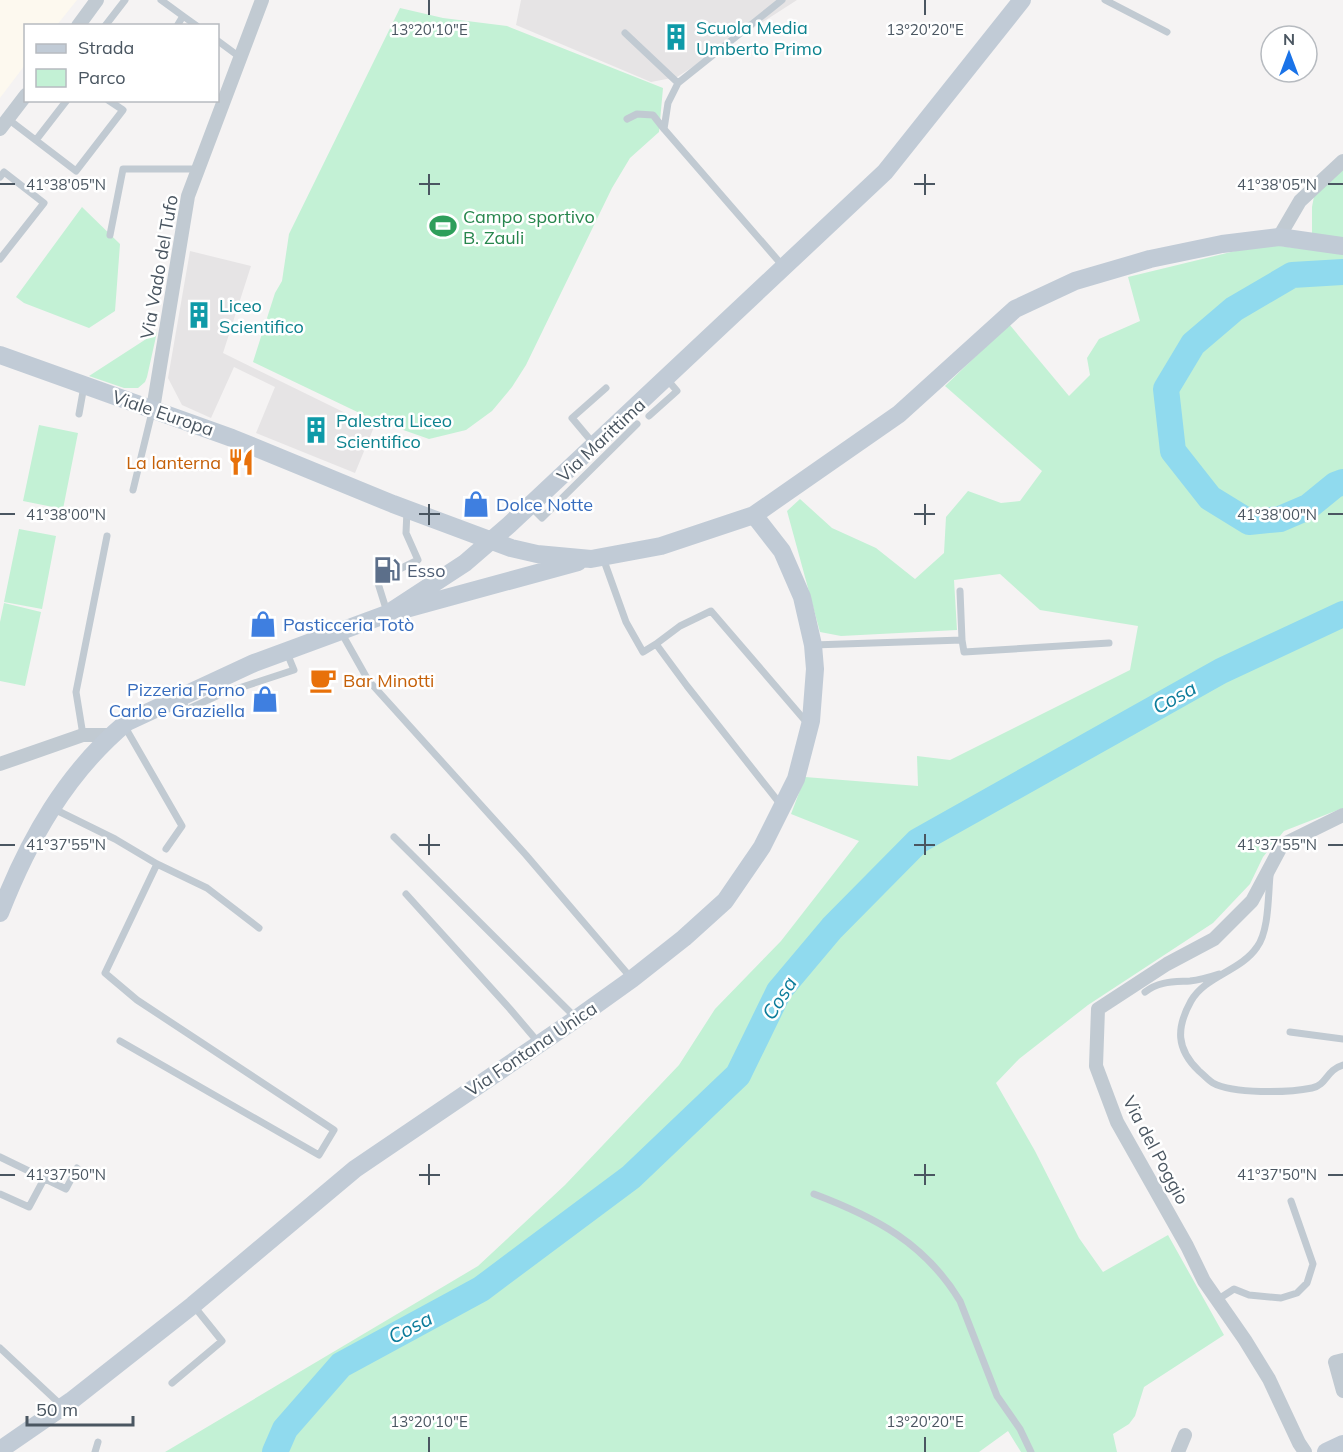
<svg xmlns="http://www.w3.org/2000/svg" width="1343" height="1452" font-family="Mulish,sans-serif">
  <rect width="100%" height="100%" fill="#f5f3f3"/>
  <path fill="#fdf9ef" d="M0,0H77L57,25L26,26L25,65L0,98Z"/>
  <path fill="#e6e4e5" d="M521,0H797L677,77L651,82L516,25Z
    M190,251L251,266L223,353L374,427L355,473L256,433L275,387L234,367L211,418L182,405L168,378Z"/>
  <path fill="#c3f1d5" d="M400,8L443,18L507,26L663,88L659,132L630,158L612,188L526,365L512,387L492,411L466,430L429,439L372,419L253,362L275,293L282,281L289,234Z
    M1343,168V238L1312,234V207L1315,191Z
    M82,207L120,244L115,311L89,328L24,303L16,297Z
    M1264,244L1343,254V808L1284,831L1263,857L1250,884L1213,923L1088,1005L1019,1059L996,1083L1035,1151L1079,1238L1103,1272L1168,1235L1224,1335L1144,1387L1135,1416L1129,1424L1113,1434L1117,1452H1021L1008,1431L979,1452H165L478,1266L565,1185L679,1065L715,1009L781,941L859,841L791,814L805,777L918,786L917,756L950,760L1130,670L1138,626L1040,610L1000,574L954,580L957,630L841,636L820,632L787,511L800,499L832,528L876,548L915,579L944,553L946,517L968,491L1001,503L1020,501L1042,471L945,386L1009,324L1069,396L1090,375L1087,358L1099,339L1140,321L1128,277Z
    M157,332L147,377L145,382L138,388H124L89,376Z
    M39,425L78,433L63,509L23,501Z
    M19,529L56,536L42,609L4,602Z
    M4,603L41,612L25,686L0,681V622Z"/>
  <g fill="none" stroke-linecap="round" stroke-linejoin="round">
    <path stroke="#90daee" stroke-width="26" d="M1343,272L1292,275L1234,309L1193,344L1166,389L1173,451L1210,498L1249,522L1280,519L1308,507L1335,485L1343,482
      M275,1452L285,1429L341,1365L481,1289L631,1177L738,1075L779,991L832,928L918,841L1221,671L1343,614"/>
    <path stroke="#c1cad2" stroke-width="7" d="M161,0L183,16
      M1105,0L1167,32
      M105,26L125,0
      M177,26L183,16L197,26
      M625,33L678,83L668,103L664,129L782,265
      M218,41L241,58
      M678,83L782,0
      M8,119L76,171L123,110L108,100
      M627,119L637,114L653,115L664,129
      M36,140L67,100
      M0,177L4,172L44,203L0,259
      M110,235L123,169H199
      M79,414L84,386
      M649,416L677,391L666,378
      M593,443L572,418L606,388
      M133,490L152,412
      M530,506L542,518L637,424
      M603,558L626,622L643,652L656,644L687,686L781,805
      M387,612L377,580L418,560L406,533L407,510
      M341,632L368,680L526,855L632,979
      M962,640L964,652L1109,643
      M656,644L680,626L711,611L808,724
      M813,645L962,640L960,591
      M182,697L186,710L221,694L294,670L287,653
      M125,727L182,826L166,849
      M83,735L76,692L107,536
      M54,809L115,839L157,864L207,888L259,928
      M394,837L575,1017
      M1270,876C1268,896 1269,931 1257,947C1241,971 1205,976 1191,1001C1176,1028 1176,1049 1199,1071C1203,1074 1208,1080 1213,1083C1233,1094 1288,1093 1312,1088C1327,1085 1326,1070 1343,1065
      M406,894L510,1009L538,1042
      M1145,992C1159,981 1173,982 1190,981C1200,980 1210,977 1219,974
      M1290,1032L1343,1039
      M120,1041L319,1155L334,1130L137,1000L105,973L157,864
      M0,1157L66,1189L77,1168
      M0,1194L29,1207L44,1179
      M814,1194C875,1217 925,1243 960,1301L997,1396L1020,1429L1031,1452
      M1217,1300L1234,1289L1249,1295L1281,1298L1297,1293L1307,1283L1313,1264L1291,1201
      M0,1348L61,1405
      M172,1383L222,1341L193,1305
      M95,1452L98,1442"/>
    <path stroke="#c1cad2" stroke-width="14" d="M78,26L97,0
      M0,129L26,95
      M1279,237L1300,201L1343,161
      M153,409L188,196L262,0
      M0,764L83,735H111
      M1343,1360L1335,1362L1343,1391
      M1178,1452L1185,1435
      M1305,1452L1299,1443L1269,1379L1245,1340L1204,1281L1187,1246L1117,1122L1096,1066L1098,1009L1167,964L1214,939L1252,901L1282,845L1343,815"/>
    <path stroke="#c1cbd6" stroke-width="18" d="M0,355L232,438L393,504L511,548L537,554L591,559L661,546L754,515L899,414L1015,309L1075,281L1150,259L1222,244L1279,237L1343,246
      M402,610L578,562
      M0,913C29,839 66,773 127,722L254,663L387,614L465,563L509,525L885,172L1022,0
      M0,1450L71,1401L193,1305L355,1169L576,1019L632,979L684,938L725,901L762,847L796,779L811,721L815,669L813,645L802,597L782,551L754,515
      M1326,1452L1343,1444"/>
  </g>
  <path fill="none" stroke="#4a5661" stroke-width="2" d="M429,0V15M925,0V15M429,174V195M925,174V195M0,184H15M419,184H440M914,184H935M1328,184H1343M429,504V525M925,504V525M0,514H15M419,514H440M914,514H935M1328,514H1343M429,834V855M925,834V855M0,845H15M419,845H440M914,845H935M1328,845H1343M429,1164V1185M925,1164V1185M0,1175H15M419,1175H440M914,1175H935M1328,1175H1343M429,1437V1452M925,1437V1452"/>
  <defs>
    <symbol id="building-bare" viewBox="-9 -9 18 18"><path d="M-4-6H4V6H1V3H-1V6H-4ZM-2.5-4.3h1.7v1.8h-1.7ZM.8-4.3h1.7v1.8H.8ZM-2.5-1h1.7V.8h-1.7ZM.8-1h1.7V.8H.8Z" fill="#0f9aa8" stroke="#fff" stroke-width="2.5" paint-order="stroke"/></symbol>
    <symbol id="stadium-bare" viewBox="-9 -9 18 18"><path d="M0-5a6.5 5 0 1 0 0 10a6.5 5 0 1 0 0-10ZM-3.5-1.8h7v3.6h-7Z" fill="#2e9e5b" stroke="#fff" stroke-width="2.5" paint-order="stroke"/></symbol>
    <symbol id="restaurant-bare" viewBox="-9 -9 18 18"><path d="M-5-6h1v4h1v-4h1v4h1v-4h1v5L-1.5 .5V6h-2V.5L-5-1ZM5-6V6H3V1.5H1.5Q1.5-4 5-6Z" fill="#e8710a" stroke="#fff" stroke-width="2.5" paint-order="stroke"/></symbol>
    <symbol id="shop-bare" viewBox="-9 -9 18 18"><path d="M-5-2.5h2.3a2.7 3.5 0 0 1 5.4 0H5L5.5 6h-11ZM-1.5-2.5h3a1.5 2.3 0 0 0-3 0Z" fill="#3f7fe0" stroke="#fff" stroke-width="2.5" paint-order="stroke"/></symbol>
    <symbol id="fuel-bare" viewBox="-9 -9 18 18"><path d="M-5.5-6h7V0h2V4h1.3V-2.5L3-4.5l.8-.8L6-3V5H2.5V1h-1V6h-7ZM-4.2-4.7v3.2H.2V-4.7Z" fill="#5c6f8a" stroke="#fff" stroke-width="2.5" paint-order="stroke"/></symbol>
    <symbol id="cafe-bare" viewBox="-9 -9 18 18"><path d="M-5.5-4.5H6V0H3Q3 3.5 0 3.5H-2.5Q-5.5 3.5-5.5 0ZM3-3.2v2h1.7v-2ZM-6 4.5H4V6H-6Z" fill="#e8710a" stroke="#fff" stroke-width="2.5" paint-order="stroke"/></symbol>
  </defs>
  <g fill-rule="evenodd">
    <use href="#building-bare" x="657" y="18" width="38" height="38"/>
    <use href="#stadium-bare" x="424" y="207" width="38" height="38"/>
    <use href="#building-bare" x="180" y="296" width="38" height="38"/>
    <use href="#building-bare" x="297" y="411" width="38" height="38"/>
    <use href="#restaurant-bare" x="222" y="443" width="38" height="38"/>
    <use href="#shop-bare" x="457" y="485" width="38" height="38"/>
    <use href="#fuel-bare" x="368" y="551" width="38" height="38"/>
    <use href="#shop-bare" x="244" y="605" width="38" height="38"/>
    <use href="#cafe-bare" x="304" y="661" width="38" height="38"/>
    <use href="#shop-bare" x="246" y="680" width="38" height="38"/>
  </g>
  <g text-anchor="middle" dominant-baseline="central" stroke-width="5" stroke-linejoin="round" paint-order="stroke">
    <g font-size="18" fill="#0d838f" stroke="#fff" text-anchor="start">
      <text x="696" y="27">Scuola Media<tspan x="696" dy="21">Umberto Primo</tspan></text>
      <text x="219" y="305">Liceo<tspan x="219" dy="21">Scientifico</tspan></text>
      <text x="336" y="420">Palestra Liceo<tspan x="336" dy="21">Scientifico</tspan></text>
    </g>
    <g font-size="18" fill="#27864d" stroke="#fff" text-anchor="start">
      <text x="463" y="216">Campo sportivo<tspan x="463" dy="21">B. Zauli</tspan></text>
    </g>
    <g font-size="18" fill="#4a5661" stroke="#fff">
      <text transform="translate(159 267) rotate(-80)">Via Vado del Tufo</text>
      <text transform="translate(163 413) rotate(19)">Viale Europa</text>
      <text transform="translate(601 440) rotate(-43)">Via Marittima</text>
      <text transform="translate(531 1049) rotate(-34)">Via Fontana Unica</text>
      <text transform="translate(1156 1150) rotate(62)">Via del Poggio</text>
    </g>
    <g font-size="18" fill="#c56008" stroke="#fff" text-anchor="end">
      <text x="221" y="462">La lanterna</text>
      <text x="343" y="680" text-anchor="start">Bar Minotti</text>
    </g>
    <g font-size="18" fill="#366cbe" stroke="#fff" text-anchor="start">
      <text x="496" y="504">Dolce Notte</text>
      <text x="283" y="624">Pasticceria Totò</text>
      <text x="245" y="689" text-anchor="end">Pizzeria Forno<tspan x="245" dy="21">Carlo e Graziella</tspan></text>
    </g>
    <g font-size="18" fill="#4e5e75" stroke="#fff" text-anchor="start">
      <text x="407" y="570">Esso</text>
    </g>
    <g font-size="20" font-style="italic" fill="#0c7c9b" stroke="#fff">
      <text transform="translate(1174 697) rotate(-29)">Cosa</text>
      <text transform="translate(779 998) rotate(-58)">Cosa</text>
      <text transform="translate(410 1327) rotate(-28)">Cosa</text>
    </g>
  </g>
  <g font-size="15" text-anchor="middle" fill="#4a5661" stroke="#fff" stroke-width="5" stroke-linejoin="round" paint-order="stroke">
    <text x="429" y="35">13°20'10"E</text>
    <text x="925" y="35">13°20'20"E</text>
    <text x="66" y="190">41°38'05"N</text>
    <text x="1277" y="190">41°38'05"N</text>
    <text x="66" y="520">41°38'00"N</text>
    <text x="1277" y="520">41°38'00"N</text>
    <text x="66" y="850">41°37'55"N</text>
    <text x="1277" y="850">41°37'55"N</text>
    <text x="66" y="1180">41°37'50"N</text>
    <text x="1277" y="1180">41°37'50"N</text>
    <text x="429" y="1427">13°20'10"E</text>
    <text x="925" y="1427">13°20'20"E</text>
  </g>
  <rect x="24" y="24" width="195" height="78" fill="#ffffff" stroke="#b7bbc0" stroke-width="1.5"/>
  <rect x="36" y="44" width="30" height="9" fill="#c1cbd6" stroke="#b7bbc0" stroke-width="1.5"/>
  <text x="78" y="54" font-size="18" fill="#4a5661">Strada</text>
  <rect x="36" y="69" width="30" height="18" fill="#c3f1d5" stroke="#b7bbc0" stroke-width="1.5"/>
  <text x="78" y="84" font-size="18" fill="#4a5661">Parco</text>
  <g transform="translate(1289 54)"><circle r="28" fill="#ffffff" stroke="#b7bbc0" stroke-width="1.5"/>
  <path d="M0-4.5L10 22L0 15L-10 22Z" fill="#1a73e8"/>
  <text y="-9" font-size="16" font-weight="bold" text-anchor="middle" fill="#4a5661">N</text>
  </g>
  <path d="M27 1416v9h106v-9" fill="none" stroke="#4a5661" stroke-width="3"/>
  <text x="36" y="1416" font-size="18" fill="#4a5661" stroke="#ffffff" stroke-width="4.5" paint-order="stroke">50 m</text>
</svg>
